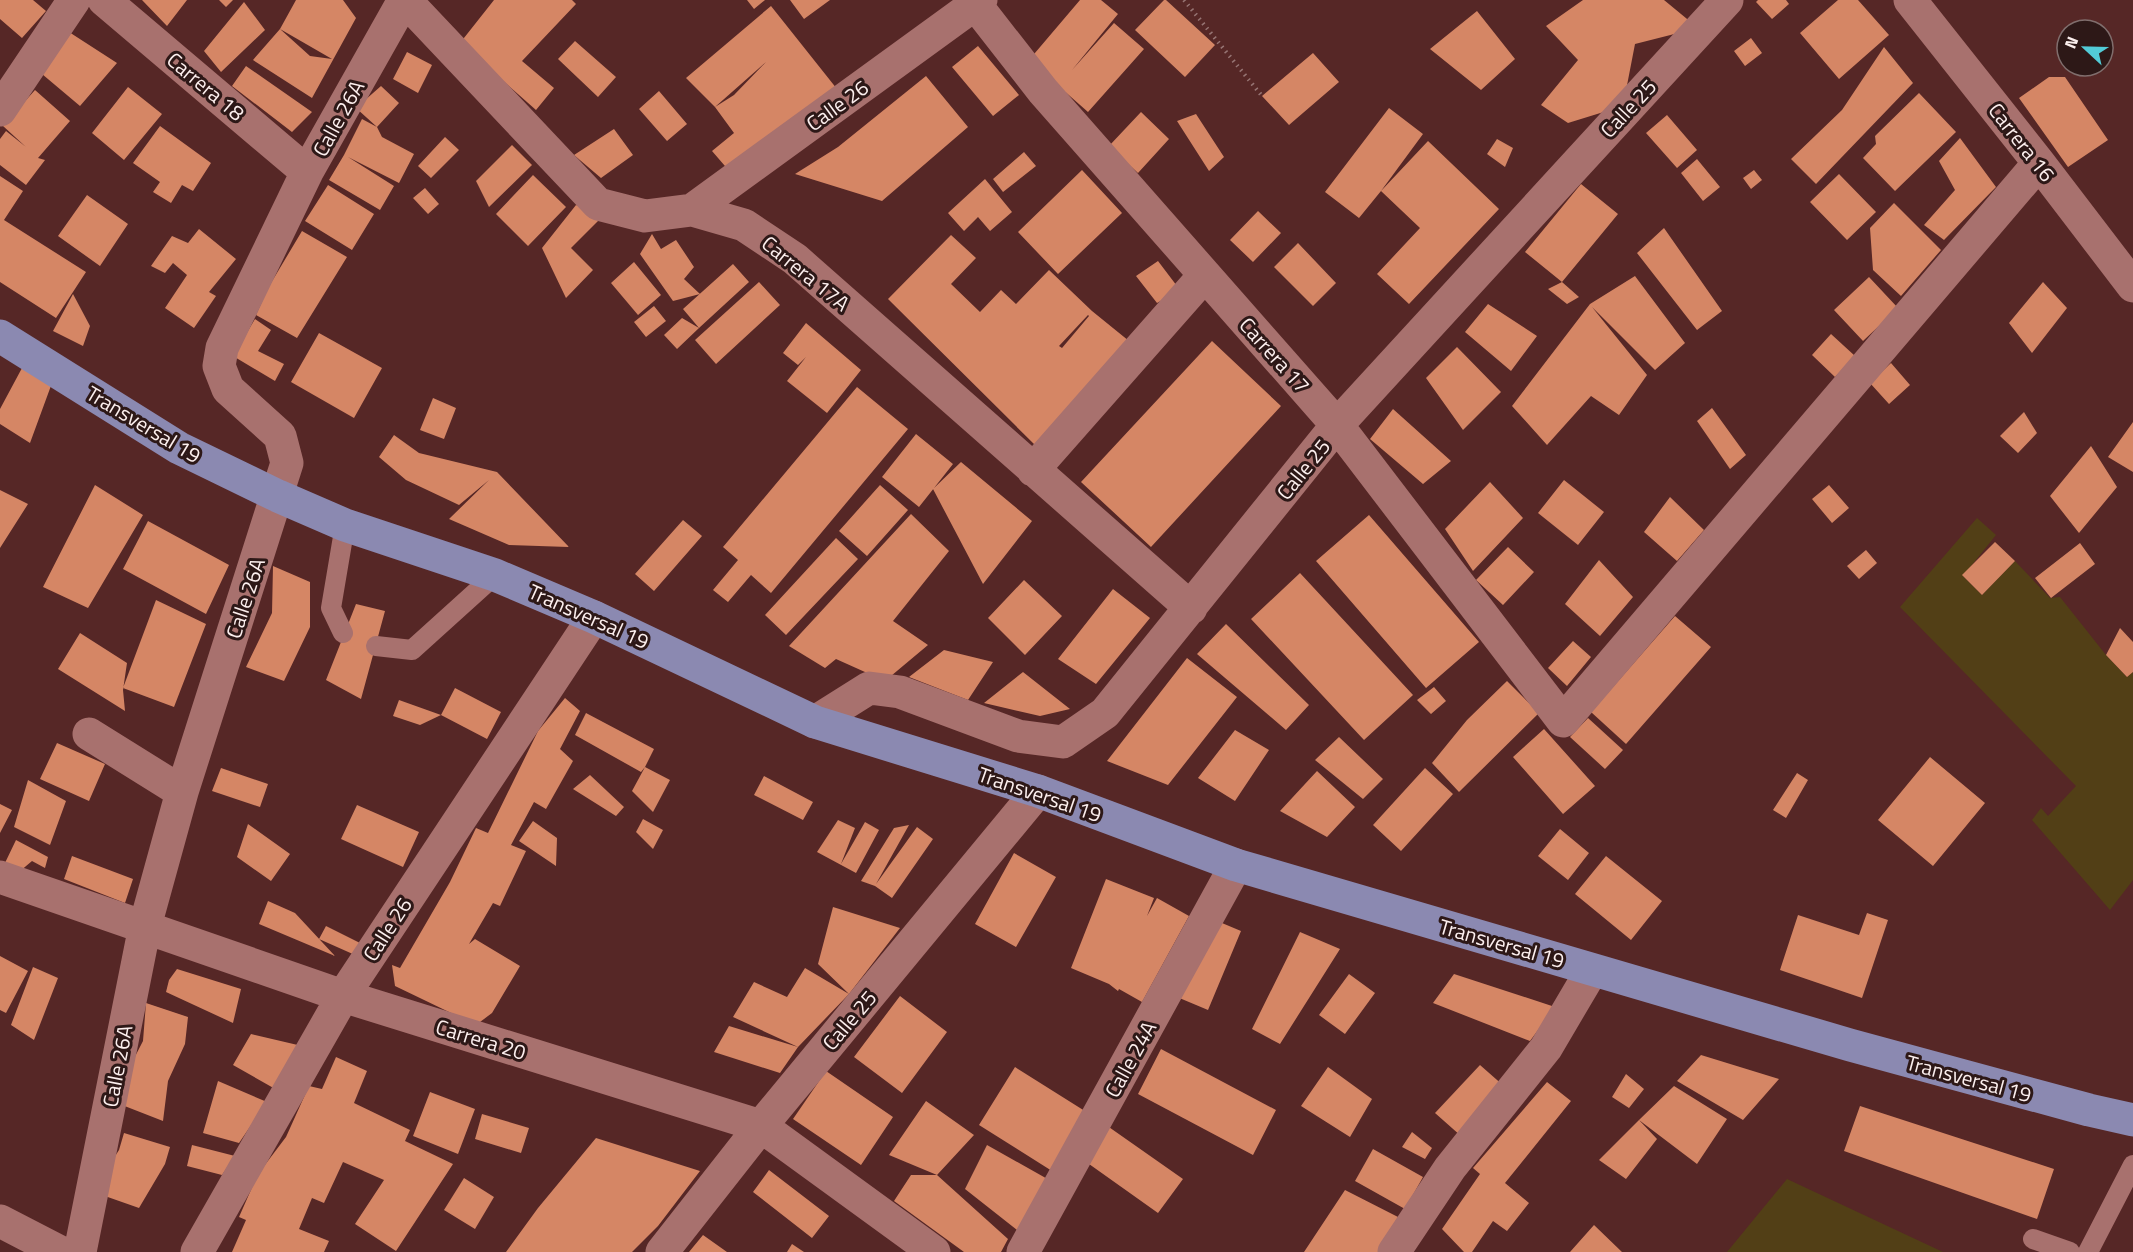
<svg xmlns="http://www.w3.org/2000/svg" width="2133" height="1252" font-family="'Titillium Web',sans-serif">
  <rect width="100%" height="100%" fill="#562726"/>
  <path fill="#523f16" d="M1977,518L1996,535L1963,576L1982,595L2015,561L2050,598L2060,597L2106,655L2127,677L2133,672V880L2110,910L2032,820L2041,808L2048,816L2076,786L1900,607Z
    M1787,1179L1943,1252H1727Z"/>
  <path fill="#d58665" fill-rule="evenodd" d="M0,0H33L46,11L22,38L0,19Z
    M142,0H187L167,26Z
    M219,0H233L226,7Z
    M296,0H343L356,18L312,98L253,60L280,29L310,56L332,59L280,29Z
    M494,0H572L576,4L522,61L554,88L536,110L460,43Z
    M747,0H765L754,9Z
    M790,0H830L804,19Z
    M1080,0H1101L1118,14L1072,70L1114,23L1144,49L1088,112L1029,60Z
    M1164,0H1166L1215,45L1185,77L1135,30Z
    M1583,0H1664L1698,28L1635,44L1623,106L1568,123L1541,105L1578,60L1546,26Z
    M1758,0H1786L1789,4L1772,19L1756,2Z
    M1838,0H1858L1889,35L1839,79L1800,33Z
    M244,2L265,30L221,72L204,51Z
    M771,6L837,89L731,173L712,151L734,133L715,107L734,95L766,62L715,107L686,78Z
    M1477,11L1515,59L1481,90L1430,49Z
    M69,32L117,63L80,106L42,74Z
    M1751,38L1762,53L1745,66L1734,51Z
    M575,41L616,77L598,97L558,59Z
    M978,46L1019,95L993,116L952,67Z
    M1884,47L1913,83L1816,184L1791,159L1842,110Z
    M407,52L432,65L418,93L393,79Z
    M1313,53L1339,82L1289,125L1262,96Z
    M246,66L312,112L292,132L232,86Z
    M926,76L968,127L882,201L795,174L838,147Z
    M2049,77H2065L2108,140L2068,167L2019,98Z
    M381,86L399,103L377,127L382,137L414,154L399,183L348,157L394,186L380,210L329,180L344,155L362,119L377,127L356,108Z
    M128,87L162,114L124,160L92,133Z
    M35,90L70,121L38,158L45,160L26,185L0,165V139L6,131L26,147L3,126Z
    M659,91L687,124L667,141L639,109Z
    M1919,93L1956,132L1895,191L1863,158L1876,144L1875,136Z
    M1389,108L1423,134L1381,191L1428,141L1499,209L1409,304L1377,274L1420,228L1381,191L1359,218L1325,192Z
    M1141,112L1169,139L1138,173L1109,146Z
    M1196,114L1224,157L1209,171L1177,121Z
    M1667,115L1697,150L1677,168L1646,133Z
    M160,126L211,163L193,191L182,185L171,203L153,192L160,182L133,163Z
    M614,129L633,155L601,178L574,155Z
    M445,137L459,150L431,178L418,166Z
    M1960,138L1996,187L1944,240L1924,225L1955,190L1939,161Z
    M1497,139L1513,148L1505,167L1487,154Z
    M512,145L532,165L489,207L476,181Z
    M1024,152L1036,166L1003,192L993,179Z
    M1697,159L1720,187L1703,201L1681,173Z
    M1082,170L1122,213L1058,274L1018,232Z
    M1754,170L1762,180L1751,189L1743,178Z
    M1839,174L1876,212L1847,240L1810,202Z
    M533,175L566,207L528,246L496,214Z
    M0,176L23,191L4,220L86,272L56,318L0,282Z
    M985,179L1012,212L990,231L978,217L964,231L948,213Z
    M1581,184L1618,214L1562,282L1579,297L1567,304L1548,289L1562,282L1525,252Z
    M328,185L374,214L352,250L305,221Z
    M425,188L439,204L428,214L413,198Z
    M87,195L128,224L100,266L58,236Z
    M1894,203L1941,250L1901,296L1873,270L1870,228Z
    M576,205L604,215L571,248L593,270L566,298L542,248Z
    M1258,211L1281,233L1253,262L1230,240Z
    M1664,228L1722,311L1697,330L1637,253Z
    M199,229L236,259L209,292L216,296L194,328L165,308L187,275L173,263L165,273L151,266L172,236L188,243Z
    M302,231L347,257L297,338L256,315L268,288Z
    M652,234L661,249L676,240L694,267L684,279L700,294L673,301L640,254Z
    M951,235L976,258L951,284L980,312L1001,290L1016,304L1049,270L1092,311L1129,341L1036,446L888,299ZM1088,315L1089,316L1062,348L1059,346Z
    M1298,243L1336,283L1313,306L1274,267Z
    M1158,261L1180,290L1157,303L1136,276Z
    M634,262L661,295L638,315L611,283Z
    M733,264L749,282L699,328L683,309Z
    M1635,276L1685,343L1655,370L1592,307L1647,375L1619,415L1591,396L1547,445L1512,406L1590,304Z
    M1869,277L1898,308L1863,341L1834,310Z
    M759,282L780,305L716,364L695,340Z
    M2043,282L2067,308L2032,353L2009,323Z
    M73,294L90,326L83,346L53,331Z
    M1488,304L1537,336L1511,371L1465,332Z
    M654,306L666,321L646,337L634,322Z
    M682,318L699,328L677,349L664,335Z
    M255,319L271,330L258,351L284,364L275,381L233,356Z
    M806,323L861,370L827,413L787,381L806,357L798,365L783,353Z
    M319,333L382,368L354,418L291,382Z
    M1831,334L1855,356L1835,377L1812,355Z
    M1212,341L1281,406L1151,547L1081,482Z
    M1457,347L1501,392L1463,430L1426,378Z
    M1891,363L1910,385L1889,404L1870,383Z
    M22,368L52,383L30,443L0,424V409Z
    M857,387L908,429L771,593L751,575L728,602L713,590L738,560L723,547Z
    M433,398L456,408L444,439L420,430Z
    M1712,408L1746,455L1730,469L1697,421Z
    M1393,409L1451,461L1423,484L1370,439Z
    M2024,412L2037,433L2018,453L2000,436Z
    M2133,422V472L2108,457Z
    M916,434L953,464L919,507L882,477Z
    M394,435L419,453L497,472L569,547L509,545L449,519L489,480L459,505L406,480L379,457Z
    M2091,446L2117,487L2079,533L2050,496Z
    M961,462L1032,521L983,584L933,489Z
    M1564,480L1604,512L1578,545L1538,513Z
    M1490,482L1523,518L1473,571L1445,529Z
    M95,485L143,515L88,608L43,587Z
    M880,485L908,510L867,556L839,531Z
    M1829,485L1849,508L1832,523L1812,499Z
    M0,490L28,504L0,548Z
    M1670,497L1704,530L1677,561L1644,532Z
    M911,514L949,551L893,621L928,645L885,681L836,659L825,668L789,646Z
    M1369,515L1479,642L1426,688L1316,561Z
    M683,520L702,536L654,591L635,574Z
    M148,521L229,565L206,614L123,569Z
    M836,538L858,559L786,635L765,615Z
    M1995,542L2015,561L1982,595L1962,575Z
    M2080,543L2095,564L2051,598L2035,578Z
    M1508,547L1534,572L1503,605L1476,580Z
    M1866,550L1877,563L1859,579L1847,566Z
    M1599,560L1633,597L1600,636L1565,604Z
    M273,566L310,582V627L284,681L246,667L272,613Z
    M1300,573L1413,695L1364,740L1251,619Z
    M1024,580L1062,616L1025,655L988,618Z
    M1113,589L1150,618L1096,684L1058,659Z
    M156,600L206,624L174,707L123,688Z
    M356,604L385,611L361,699L326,680Z
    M1675,616L1711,647L1626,744L1591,712Z
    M1226,624L1309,705L1286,730L1197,654Z
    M2120,628L2133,642V672L2127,677L2106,655Z
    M80,633L127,663L123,690L125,711L58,669Z
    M1573,641L1591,657L1567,686L1548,668Z
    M944,650L993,662L968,700L909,677Z
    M1187,658L1237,697L1168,785L1107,761Z
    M1023,672L1070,709L1040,716L984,703Z
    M1507,681L1539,713L1459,792L1432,763L1467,720Z
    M1434,687L1446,701L1431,714L1417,700Z
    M455,688L501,712L487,739L441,715Z
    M565,698L580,711L560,749L573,761L546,809L534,802L511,845L526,851L500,906L493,903L469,944L475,939L520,966L492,1013L476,1025L395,986L392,965L400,968L450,882L476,828L488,833L538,731Z
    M399,700L441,715L420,725L393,716Z
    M586,713L654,749L645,767L670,780L653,812L632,791L645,767L641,772L575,735Z
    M1588,718L1623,750L1605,769L1570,737Z
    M1544,729L1595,786L1563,814L1513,757Z
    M1235,730L1269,750L1235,801L1198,778Z
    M1339,737L1383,779L1363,799L1315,760Z
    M57,743L105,764L89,801L40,779Z
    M1930,757L1985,803L1933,866L1878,820Z
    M221,768L268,784L260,807L212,791Z
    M1425,768L1453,794L1401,851L1373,825Z
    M1317,771L1355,807L1327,837L1280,811Z
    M1797,773L1808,780L1786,818L1773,810Z
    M590,775L624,807L616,816L573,789Z
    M764,776L813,802L803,820L754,795Z
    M28,780L66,801L50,845L14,827Z
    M0,804L12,810L0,833Z
    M357,805L419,832L403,867L341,839Z
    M643,819L663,830L653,849L636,832Z
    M838,820L855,828L841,864L865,822L879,830L856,873L817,852Z
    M533,821L557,838L556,866L519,841Z
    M248,824L290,854L271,881L237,857Z
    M909,825L876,884L917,827L933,839L892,898L875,886L861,881L894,828Z
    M1560,829L1589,853L1568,880L1538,856Z
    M16,840L48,857L45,868L32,861L19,872L4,865Z
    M1014,853L1056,877L1016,947L975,924Z
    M72,856L133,879L125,903L64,879Z
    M1606,856L1662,901L1631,940L1575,894Z
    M1106,879L1154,898L1147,916L1157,898L1189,916L1142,1002L1119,989L1118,991L1109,984L1071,968Z
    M268,901L295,913L335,956L259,924Z
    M833,907L900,928L849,994L818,964Z
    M1867,913L1888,920L1862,998L1780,970L1798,915L1859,935Z
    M1210,918L1241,931L1208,1010L1177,997Z
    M326,926L360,943L355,955L319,939Z
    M1300,932L1340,949L1280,1044L1252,1029Z
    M0,956L28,971L6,1013L0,1010Z
    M33,967L58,978L34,1040L11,1025Z
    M805,968L849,994L798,1047L780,1073L714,1052L729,1026L798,1047L733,1017L754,982L787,997Z
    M177,969L241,989L233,1023L166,992L169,980Z
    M1349,974L1375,993L1345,1034L1319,1015Z
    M1454,974L1555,1007L1530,1041L1433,1003Z
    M900,996L947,1032L902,1093L854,1057Z
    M146,1003L188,1017L185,1044L168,1081L163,1121L122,1105L126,1074L143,1041Z
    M251,1034L302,1046L277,1090L233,1065Z
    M1161,1049L1276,1110L1253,1155L1138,1094Z
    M1701,1055L1779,1079L1743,1120L1677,1081Z
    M336,1057L367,1071L354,1103L410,1130L405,1141L453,1164L396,1251L355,1224L384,1180L343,1162L324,1203L312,1198L299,1229L329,1241L324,1252H232L246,1220L239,1217L258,1174L286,1137L309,1086L322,1089Z
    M1480,1065L1505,1087L1461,1136L1435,1113Z
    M1015,1067L1088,1113L1052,1171L979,1125Z
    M1328,1067L1372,1099L1350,1137L1301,1106Z
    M826,1071L893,1117L861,1165L793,1119Z
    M1626,1074L1644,1089L1629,1108L1612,1097Z
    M218,1081L267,1102L239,1143L203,1133Z
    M1547,1082L1571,1101L1505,1183L1529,1203L1507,1231L1493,1221L1472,1252H1464L1442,1229L1480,1174L1473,1168Z
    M1674,1086L1727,1119L1697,1164L1639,1120L1657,1139L1626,1179L1599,1160L1639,1120Z
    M430,1092L475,1109L458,1154L413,1136Z
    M926,1101L974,1135L937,1175L889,1155Z
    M1860,1106L2054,1169L2037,1219L1844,1151Z
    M482,1114L529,1128L521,1153L475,1139Z
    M1106,1125L1183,1179L1158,1213L1082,1159Z
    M1412,1132L1432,1148L1425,1159L1402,1147Z
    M124,1133L170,1147L165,1164L139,1208L102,1195L105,1172L119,1150Z
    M596,1138L700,1171L658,1226L632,1252H506L538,1208Z
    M192,1145L235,1156L222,1175L187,1166Z
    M987,1145L1051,1181L1022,1234L965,1189Z
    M1373,1149L1423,1177L1405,1209L1355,1181Z
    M769,1170L829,1216L812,1238L753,1192Z
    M911,1175H937L1008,1239L1001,1252H964L894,1201Z
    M464,1178L494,1197L475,1229L444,1210Z
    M1345,1190L1398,1217L1378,1252H1304Z
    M1594,1225L1622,1252H1570Z
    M703,1235L727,1252H689Z
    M792,1244L804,1252H787Z"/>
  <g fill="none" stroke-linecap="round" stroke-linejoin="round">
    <path stroke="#967473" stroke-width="4" stroke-dasharray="1.5 4.5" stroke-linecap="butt" d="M1184,0L1262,96"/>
    <path stroke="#a8716e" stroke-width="20" d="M343,633L331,608L345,525
      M376,646L412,650L495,575
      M2033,1239L2070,1252
      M2088,1252L2133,1165"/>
    <path stroke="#a8716e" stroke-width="33" d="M104,0L307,172
      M405,0L598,204L645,216L692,210L744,225L795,259L1191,608
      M972,0L1043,91L1337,425L1563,721L2039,163
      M1910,0L2039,163L2133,286
      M0,110L74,0
      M692,210L981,0
      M1033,470L1204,276
      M815,722L869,688L900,692L1018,736L1063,742L1105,713L1337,425L1727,0
      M89,734L182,792
      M0,877L343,996L761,1126L934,1252
      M0,1221L60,1252
      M80,1252L145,926L182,792L287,463L280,436L228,389L219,366L222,348L307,172L404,0
      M197,1252L343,996L594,617
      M662,1252L761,1126L1038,791
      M1023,1252L1236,865
      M1394,1252L1450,1168L1546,1048L1592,970"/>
    <path stroke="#8b89b1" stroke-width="33" d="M0,336L179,448L278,496L345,525L495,575L594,617L815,722L1038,791L1236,865L1850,1045L2089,1110L2133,1120"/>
  </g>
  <g text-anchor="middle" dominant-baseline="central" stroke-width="6" stroke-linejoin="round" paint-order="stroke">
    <g font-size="21" fill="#fcefee" stroke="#2d1817">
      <text transform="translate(206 86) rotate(40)">Carrera 18</text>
      <text transform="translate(837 105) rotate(-36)">Calle 26</text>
      <text transform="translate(1628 108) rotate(-47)">Calle 25</text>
      <text transform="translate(338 118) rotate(-61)">Calle 26A</text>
      <text transform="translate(2022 142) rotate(52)">Carrera 16</text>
      <text transform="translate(806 273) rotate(39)">Carrera 17A</text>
      <text transform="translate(1275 355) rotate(48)">Carrera 17</text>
      <text transform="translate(144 424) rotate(31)">Transversal 19</text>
      <text transform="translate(1303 469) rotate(-51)">Calle 25</text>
      <text transform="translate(245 598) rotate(-72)">Calle 26A</text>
      <text transform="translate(589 616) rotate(24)">Transversal 19</text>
      <text transform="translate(1040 794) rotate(19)">Transversal 19</text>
      <text transform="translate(387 929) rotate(-57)">Calle 26</text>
      <text transform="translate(1502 943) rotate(16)">Transversal 19</text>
      <text transform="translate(849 1020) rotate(-50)">Calle 25</text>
      <text transform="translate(481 1039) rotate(17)">Carrera 20</text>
      <text transform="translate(1130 1059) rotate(-61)">Calle 24A</text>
      <text transform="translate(117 1066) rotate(-79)">Calle 26A</text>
      <text transform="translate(1969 1078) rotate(15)">Transversal 19</text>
    </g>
  </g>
  <g transform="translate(2085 48) rotate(292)"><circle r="28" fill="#2d1817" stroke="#806e6d" stroke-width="1.5"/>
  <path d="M0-4.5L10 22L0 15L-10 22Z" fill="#52cbd7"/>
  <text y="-9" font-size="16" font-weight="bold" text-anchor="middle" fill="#fcefee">N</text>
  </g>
</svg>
